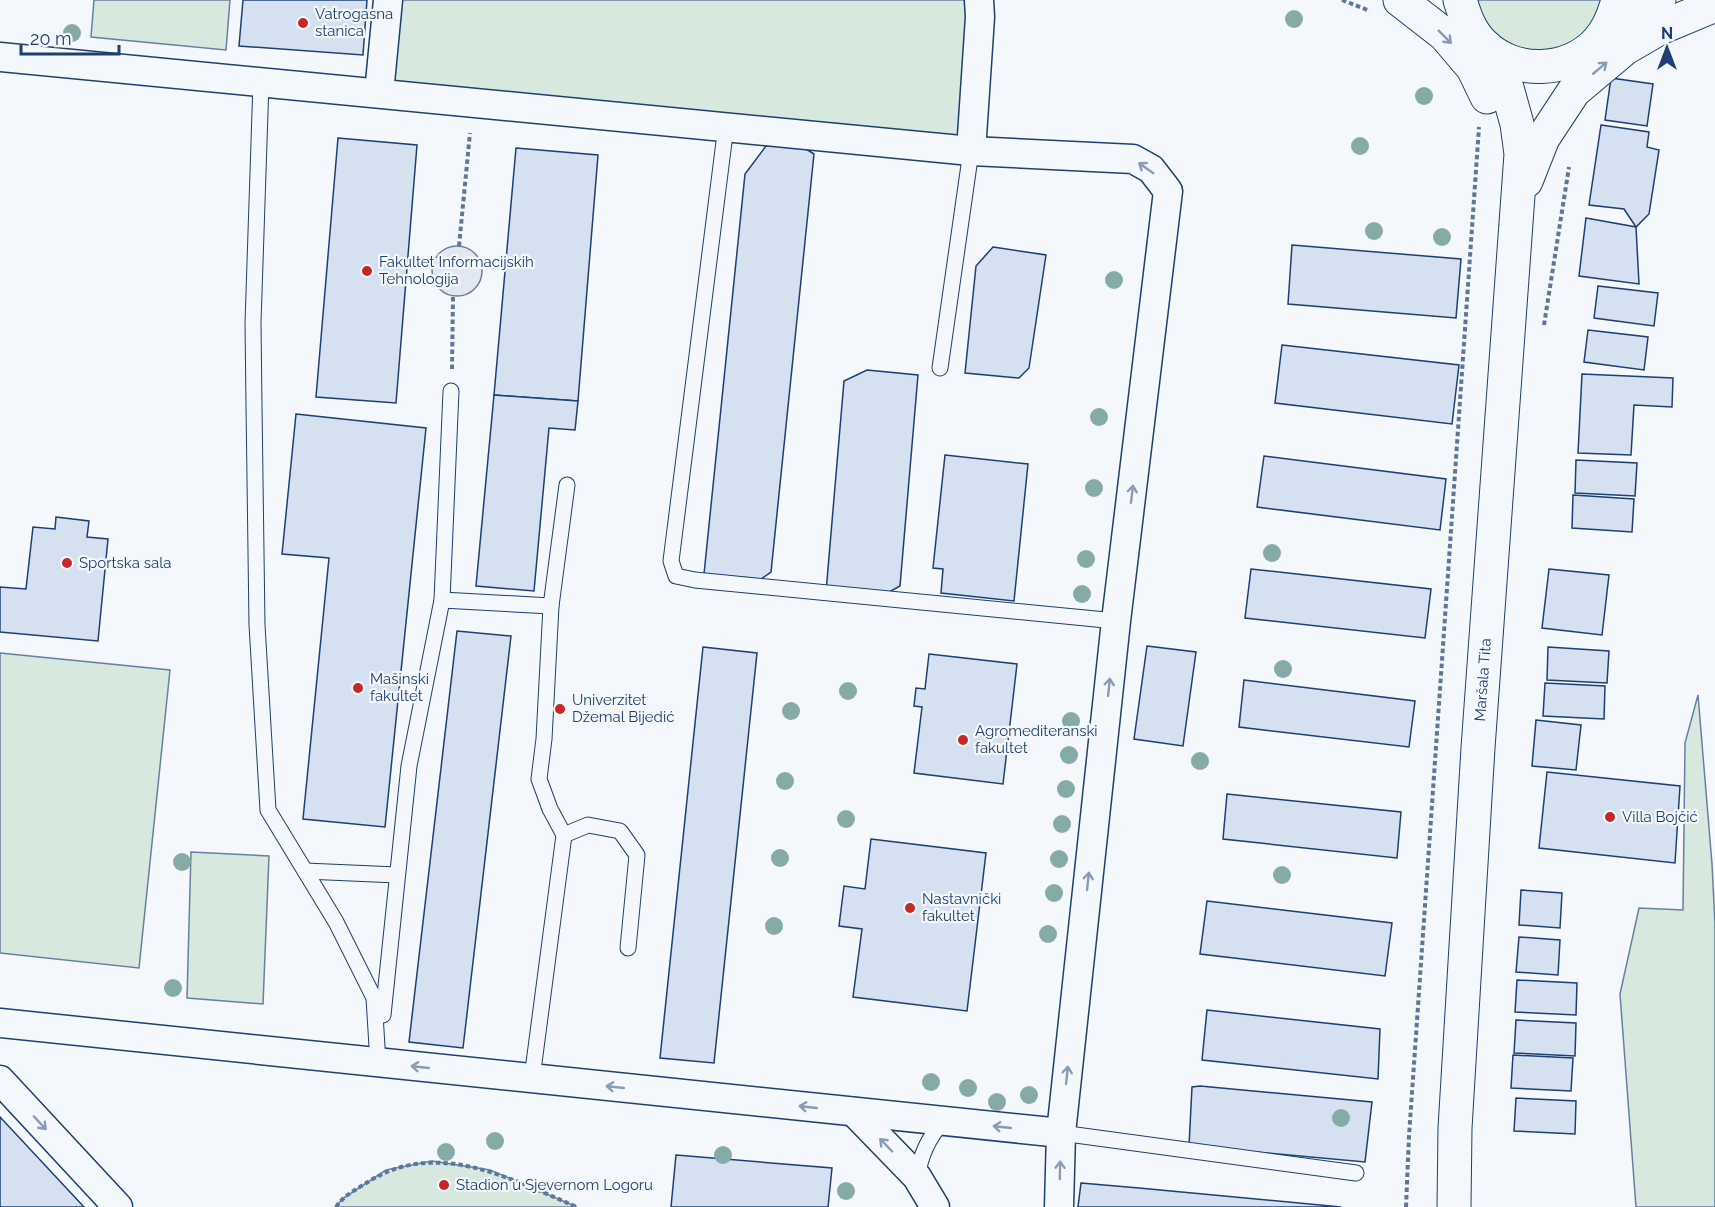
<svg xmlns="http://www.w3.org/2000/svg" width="1715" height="1207" viewBox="0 0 1715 1207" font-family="Raleway,sans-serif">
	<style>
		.green { fill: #d7e8df; stroke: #687fa3; stroke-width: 1.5 }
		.parking { fill: #e3e8f0; stroke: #687fa3; stroke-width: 1.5 }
		.building { fill: #d5e0f0; stroke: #1d3f73; stroke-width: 1.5 }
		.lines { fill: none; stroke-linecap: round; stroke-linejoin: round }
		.lane-casing { stroke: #1d3f73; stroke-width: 17 }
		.street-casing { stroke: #1d3f73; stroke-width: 31 }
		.secondary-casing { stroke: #1d3f73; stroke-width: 35 }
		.path { stroke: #5e769c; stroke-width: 4; stroke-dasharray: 4.5 3; stroke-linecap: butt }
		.lane { stroke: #f4f7fb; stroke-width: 15 }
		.street { stroke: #f4f7fb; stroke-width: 28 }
		.secondary { stroke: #f4f7fb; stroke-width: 33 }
		.tree { fill: #86aba6 }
		.oneway { stroke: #889bb7 }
		.poi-dot { fill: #c62828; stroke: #f4f7fb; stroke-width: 2 }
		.labels { text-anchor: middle; stroke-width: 4.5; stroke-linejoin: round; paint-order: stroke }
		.poi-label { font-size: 15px; fill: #1d3f73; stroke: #f4f7fb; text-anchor: start }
		.street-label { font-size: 15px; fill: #1d3f73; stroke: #f4f7fb }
	</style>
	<rect width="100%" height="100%" fill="#f4f7fb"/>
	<!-- green -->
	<g class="green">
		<path d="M94 0H230L226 50 91 37Z"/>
		<path d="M388 0H979L971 145 380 85Z"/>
		<path d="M1464 0H1613L1579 52 1507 57Z"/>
		<path d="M0 653 170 670 139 968 0 953Z"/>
		<path d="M1698 695 1712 864 1715 924V1207H1636L1620 994 1639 908 1683 910 1685 743Z"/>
		<path d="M191 852 269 856 263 1004 187 998Z"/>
		<path d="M432 1161 490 1170 577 1207H336L342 1199 386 1170Z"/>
	</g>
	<!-- parking -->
	<circle class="parking" cx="457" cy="271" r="25"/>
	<!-- building -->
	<g class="building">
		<path d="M243 0H367L363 55 239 46Z"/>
		<path d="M1611 78 1653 84 1647 126 1605 120Z"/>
		<path d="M1601 125 1649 132 1647 147 1659 150 1649 214 1636 227 1624 209 1589 205Z"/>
		<path d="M338 138 417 145 396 403 316 397Z"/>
		<path d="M798 144 814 154 771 572 761 579 704 574 745 174 766 146Z"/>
		<path d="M516 148 598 155 578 401 494 395Z"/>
		<path d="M1586 218 1636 227 1639 284 1579 276Z"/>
		<path d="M1292 245 1461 259 1456 318 1288 304Z"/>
		<path d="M993 247 1046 255 1029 368 1019 378 965 373 976 266Z"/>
		<path d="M1598 286 1658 293 1654 326 1594 318Z"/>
		<path d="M1588 330 1648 337 1644 370 1584 362Z"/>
		<path d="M1282 345 1459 365 1452 424 1275 403Z"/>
		<path d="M867 370 918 375 900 586 882 596 826 592 844 381Z"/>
		<path d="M1582 374 1673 378 1672 407 1634 405 1631 455 1578 453Z"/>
		<path d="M494 395 578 401 575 430 549 428 534 591 476 586Z"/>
		<path d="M296 414 426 428 385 827 303 819 329 558 282 554Z"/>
		<path d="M945 455 1028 464 1014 601 941 593 943 569 933 568Z"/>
		<path d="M1264 456 1446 479 1440 530 1257 507Z"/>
		<path d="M1576 460 1637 463 1635 496 1575 493Z"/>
		<path d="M1573 495 1634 499 1632 532 1572 528Z"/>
		<path d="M56 517 89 521 87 537 108 539 98 641 0 632V587L26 589 33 527 55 529Z"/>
		<path d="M1251 569 1431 589 1425 638 1245 618Z"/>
		<path d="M1549 569 1609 575 1602 635 1542 628Z"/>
		<path d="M457 631 511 636 463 1048 409 1042Z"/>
		<path d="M1147 646 1196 652 1183 746 1134 739Z"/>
		<path d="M703 647 757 653 714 1063 660 1058Z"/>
		<path d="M1548 647 1609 651 1607 683 1547 680Z"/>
		<path d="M929 654 1017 664 1003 784 914 773 922 707 914 706 916 688 925 689Z"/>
		<path d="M1244 680 1415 701 1409 747 1239 727Z"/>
		<path d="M1545 683 1605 686 1604 719 1543 716Z"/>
		<path d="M1536 720 1581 725 1576 770 1532 766Z"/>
		<path d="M1547 772 1680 786 1675 863 1539 848Z"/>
		<path d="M1227 794 1401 812 1397 858 1223 839Z"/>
		<path d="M871 839 986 853 967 1011 853 997 862 929 839 926 844 886 865 889Z"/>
		<path d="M1521 890 1562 893 1560 928 1519 925Z"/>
		<path d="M1207 901 1392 923 1385 976 1200 954Z"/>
		<path d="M1519 937 1560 940 1558 975 1516 972Z"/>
		<path d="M1517 980 1577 983 1576 1015 1515 1012Z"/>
		<path d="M1207 1010 1380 1029 1378 1079 1202 1060Z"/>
		<path d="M1516 1020 1576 1023 1575 1056 1514 1053Z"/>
		<path d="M1513 1055 1573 1058 1571 1091 1511 1088Z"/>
		<path d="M1200 1086 1372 1102 1365 1162 1189 1146 1192 1087Z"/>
		<path d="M1516 1098 1576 1101 1575 1134 1514 1131Z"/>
		<path d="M0 1117 84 1207H0Z"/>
		<path d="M676 1155 832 1168 828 1207H671Z"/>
		<path d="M1081 1183 1139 1188 1341 1207H1078Z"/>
	</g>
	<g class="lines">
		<!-- lane casing -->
		<g class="lane-casing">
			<g id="lane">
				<path d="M261 82 253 323 254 406 257 625 268 810 336 922 374 998 378 1063"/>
				<path d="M726 126 671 561 676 576 695 580 1116 621"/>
				<path d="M940 368 971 151"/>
				<path d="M442 600 551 606"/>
				<path d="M564 835 588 825 620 831 637 855 628 948"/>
				<path d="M305 871 397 875"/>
				<path d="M383 1015 409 766 442 600 451 391"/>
				<path d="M532 1078 564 835 550 809 539 779 544 739 551 606 567 485"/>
				<path d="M1061 1133 1356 1173"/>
				<path d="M917 1177C921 1154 928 1139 943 1121"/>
			</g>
		</g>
		<!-- street casing -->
		<g class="street-casing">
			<g id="street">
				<path d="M0 57 971 151 1133 159 1151 169 1168 191 1116 621 1061 1133 1059 1207"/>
				<path d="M379 93 388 0"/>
				<path d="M971 151 980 17 979 0"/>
				<path d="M0 1023 1061 1133"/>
				<path d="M0 1080 118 1207"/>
				<path d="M854 1112 917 1177 935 1207"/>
			</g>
		</g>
		<!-- secondary casing -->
		<g class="secondary-casing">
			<g id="secondary">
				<path d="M1400 0 1445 35 1473 68 1487 97"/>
				<path d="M1460 0C1465 16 1470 32 1483 44 1513 75 1569 74 1598 41 1609 29 1614 15 1618 0"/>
				<path d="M1612 21 1643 5 1659 0"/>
				<path d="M1526 181 1543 138 1574 91 1624 49 1660 28 1715 5"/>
				<path id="s1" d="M1454 1207 1455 1128 1478 748 1521 154 1517 124 1507 88 1483 45"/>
			</g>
		</g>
		<!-- path -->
		<g class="path">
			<path d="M1342 0 1370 11"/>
			<path d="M459 246 470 133"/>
			<path d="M410 267 432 266"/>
			<path d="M482 267H502"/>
			<path d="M1544 325 1569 167"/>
			<path d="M452 369 453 296"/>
			<path d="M336 1207C344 1195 357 1189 368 1182 437 1138 511 1179 577 1207"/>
			<path d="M1406 1207 1409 1136 1479 127"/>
		</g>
		<!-- lane -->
		<use href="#lane" class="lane"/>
		<!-- street -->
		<use href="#street" class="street"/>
		<!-- secondary -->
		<use href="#secondary" class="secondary"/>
	</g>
	<!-- trees -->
	<g class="tree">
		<circle cx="1294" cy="19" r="9"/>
		<circle cx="72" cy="33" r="9"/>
		<circle cx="1424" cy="96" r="9"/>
		<circle cx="1360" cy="146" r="9"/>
		<circle cx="1374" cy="231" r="9"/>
		<circle cx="1442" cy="237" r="9"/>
		<circle cx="1114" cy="280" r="9"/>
		<circle cx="1099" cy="417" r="9"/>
		<circle cx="1094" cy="488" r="9"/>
		<circle cx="1272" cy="553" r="9"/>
		<circle cx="1086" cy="559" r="9"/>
		<circle cx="1082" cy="594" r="9"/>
		<circle cx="1283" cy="669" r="9"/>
		<circle cx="848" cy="691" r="9"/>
		<circle cx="791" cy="711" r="9"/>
		<circle cx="1071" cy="721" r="9"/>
		<circle cx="1069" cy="755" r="9"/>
		<circle cx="1200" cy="761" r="9"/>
		<circle cx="785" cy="781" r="9"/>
		<circle cx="1066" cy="789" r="9"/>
		<circle cx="846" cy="819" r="9"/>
		<circle cx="1062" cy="824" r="9"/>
		<circle cx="780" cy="858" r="9"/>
		<circle cx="1059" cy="859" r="9"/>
		<circle cx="182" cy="862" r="9"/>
		<circle cx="1282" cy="875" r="9"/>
		<circle cx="1054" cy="893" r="9"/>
		<circle cx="774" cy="926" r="9"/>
		<circle cx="1048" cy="934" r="9"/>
		<circle cx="173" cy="988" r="9"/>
		<circle cx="931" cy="1082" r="9"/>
		<circle cx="968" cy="1088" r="9"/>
		<circle cx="1029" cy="1095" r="9"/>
		<circle cx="997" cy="1102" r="9"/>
		<circle cx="1341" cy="1118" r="9"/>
		<circle cx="495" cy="1141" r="9"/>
		<circle cx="446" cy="1152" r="9"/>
		<circle cx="723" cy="1155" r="9"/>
		<circle cx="846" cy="1191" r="9"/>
	</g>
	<!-- one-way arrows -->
	<defs><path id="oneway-shaft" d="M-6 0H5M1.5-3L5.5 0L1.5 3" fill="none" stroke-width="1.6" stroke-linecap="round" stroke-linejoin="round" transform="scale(1.5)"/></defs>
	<g class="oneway">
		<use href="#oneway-shaft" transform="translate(1445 37) rotate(45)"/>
		<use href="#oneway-shaft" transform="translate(1600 68) rotate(-40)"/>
		<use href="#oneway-shaft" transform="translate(1146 168) rotate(-145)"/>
		<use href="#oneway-shaft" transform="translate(1132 494) rotate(-83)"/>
		<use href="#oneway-shaft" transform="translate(1109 687) rotate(-84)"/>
		<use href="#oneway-shaft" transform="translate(1088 881) rotate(-84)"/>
		<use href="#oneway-shaft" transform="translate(420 1067) rotate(-174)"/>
		<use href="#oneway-shaft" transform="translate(1067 1075) rotate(-84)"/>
		<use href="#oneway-shaft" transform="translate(615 1087) rotate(-174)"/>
		<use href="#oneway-shaft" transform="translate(808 1107) rotate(-174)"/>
		<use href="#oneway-shaft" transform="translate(40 1123) rotate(47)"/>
		<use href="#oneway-shaft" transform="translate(1002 1127) rotate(-174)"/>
		<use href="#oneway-shaft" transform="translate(886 1145) rotate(-134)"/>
		<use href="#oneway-shaft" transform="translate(1060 1170) rotate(-89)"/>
	</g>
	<!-- markers -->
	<g class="poi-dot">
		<circle cx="303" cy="23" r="6"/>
		<circle cx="367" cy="271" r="6"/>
		<circle cx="67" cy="563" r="6"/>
		<circle cx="358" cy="688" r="6"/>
		<circle cx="560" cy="709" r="6"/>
		<circle cx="963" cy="740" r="6"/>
		<circle cx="1610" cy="817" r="6"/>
		<circle cx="910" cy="908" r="6"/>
		<circle cx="444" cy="1185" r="6"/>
	</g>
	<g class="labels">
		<!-- poi labels -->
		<g class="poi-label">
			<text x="315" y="19">Vatrogasna<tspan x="315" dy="17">stanica</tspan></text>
			<text x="379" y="267">Fakultet Informacijskih<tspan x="379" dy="17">Tehnologija</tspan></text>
			<text x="79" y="568">Sportska sala</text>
			<text x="370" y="684">Mašinski<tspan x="370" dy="17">fakultet</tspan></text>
			<text x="572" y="705">Univerzitet<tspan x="572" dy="17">Džemal Bijedić</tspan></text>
			<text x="975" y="736">Agromediteranski<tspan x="975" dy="17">fakultet</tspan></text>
			<text x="1622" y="822">Villa Bojčić</text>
			<text x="922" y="904">Nastavnički<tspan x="922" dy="17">fakultet</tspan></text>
			<text x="456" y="1190">Stadion u Sjevernom Logoru</text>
		</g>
		<!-- street labels -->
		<g class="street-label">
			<text dy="5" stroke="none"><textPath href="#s1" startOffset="528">Maršala Tita</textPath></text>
		</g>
	</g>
	<!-- north arrow -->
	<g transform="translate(1667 48)" stroke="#f4f7fb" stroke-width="4.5" paint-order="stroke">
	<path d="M0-4.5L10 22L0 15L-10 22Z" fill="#1d3f73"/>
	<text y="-9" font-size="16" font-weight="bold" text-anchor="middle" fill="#1d3f73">N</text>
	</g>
	<!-- scale -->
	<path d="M21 45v9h98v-9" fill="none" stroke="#1d3f73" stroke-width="3"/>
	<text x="30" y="45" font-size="18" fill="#1d3f73" stroke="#f4f7fb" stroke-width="4.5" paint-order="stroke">20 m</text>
</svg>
